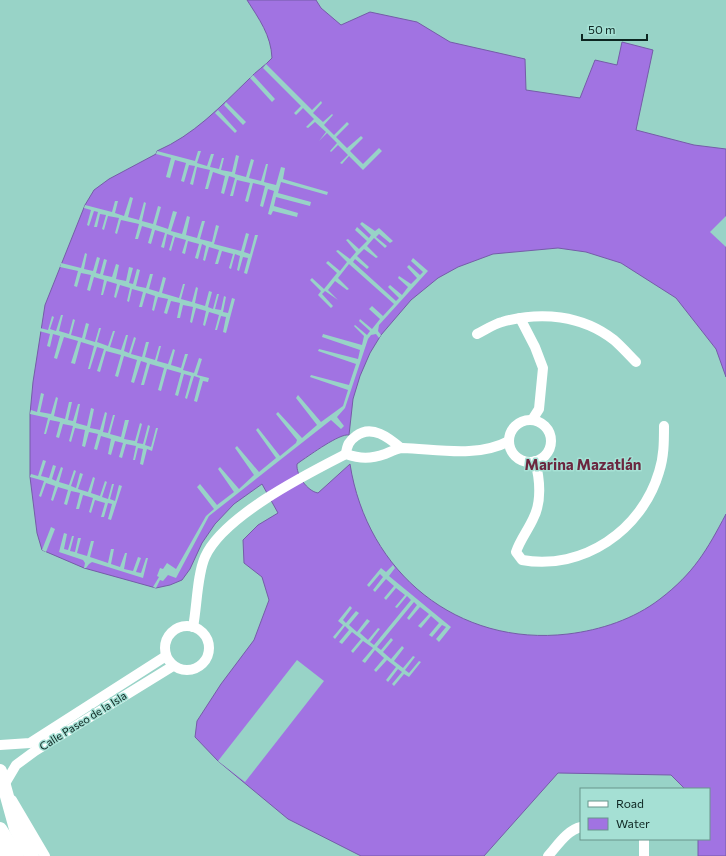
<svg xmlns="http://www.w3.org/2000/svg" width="726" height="856" viewBox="0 0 726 856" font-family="Commissioner,sans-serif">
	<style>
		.water { fill: #a173e2; stroke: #755ca8 }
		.pier { fill: #98d3c7 }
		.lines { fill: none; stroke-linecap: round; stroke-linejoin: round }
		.minor { stroke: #fff; stroke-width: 10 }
		.secondary { stroke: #fff; stroke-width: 14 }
		.labels { text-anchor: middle; stroke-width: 3; stroke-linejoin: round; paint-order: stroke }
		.street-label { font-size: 11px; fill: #0d2521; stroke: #a5e0d4 }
		.district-label { font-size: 15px; font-weight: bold; fill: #6b273f; stroke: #a5e0d4 }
	</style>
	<rect width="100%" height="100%" fill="#98d3c7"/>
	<!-- water -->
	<path class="water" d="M247 0H316L321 8 341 25 370 12 417 22 450 42 525 59 526 90 580 98 595 60 617 65 622 42 653 50 636 130 694 145 726 149V377L716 349 676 298 621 263 586 252 558 248 493 254 458 267 438 278 411 300 381 335 370 353 360 376 353 399 349 435C340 433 310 455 301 461L297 464C296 475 307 491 318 493L350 464C367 573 458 647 568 634 601 630 634 619 660 599 694 573 707 550 726 514V856H698V839H709V789H685L671 775 558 773 484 856H361L288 819 218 761 195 737 197 721 221 684 254 640 269 600 262 577 244 563 243 540 258 525 278 513 262 484 234 504 215 524 202 543 190 569 182 580 170 585 156 588 84 568 42 550 37 533 30 477V414L33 382 45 305 85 205 94 190 109 179 156 154 157 151C194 135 220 107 249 79 256 71 265 66 272 58 271 35 259 19 247 0Z"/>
	<!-- pier -->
	<g class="pier">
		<path d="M266 64 312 110 321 101 322 103 313 113 323 122 332 114 333 115 324 125 334 135 347 122 349 124 336 137 347 148 361 136 363 138 350 151 363 164 379 148 382 151 363 170 349 156 342 164 340 163 348 155 338 145 331 152 330 151 337 143 327 133 319 141 326 132 315 122 308 128 306 127 314 119 303 108 296 115 294 113 301 106 263 68Z"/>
		<path d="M253 75 275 99 272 102 250 78Z"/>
		<path d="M226 102 246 122 243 125 224 105Z"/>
		<path d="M218 110 237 131 235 133 215 113Z"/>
		<path d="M157 151 195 161 198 151H201L197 163 207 166 211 154H214L210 167 219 169 222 158H224L221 170 232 172 236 155 239 156 235 174 246 177 251 159 254 160 249 178 261 181 266 164H268L264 182 276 185 281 167 285 168 283 179 328 192 327 195 281 182 278 193 311 202 310 206 276 197 274 206 298 213 297 217 273 211 271 215 268 214 274 191 268 189 263 207 260 206 265 186 253 183 248 202 245 201 250 183 237 180 233 196H230L235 178 229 176 224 194 221 193 225 176 213 172 208 189H205L210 170 197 167 193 185 190 184 195 166 189 165 184 182 181 181 186 163 175 160 170 178 166 177 171 158 156 154Z"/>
		<path d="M130 197 133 198 128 217 139 220 144 202 146 203 142 221 153 224 158 206 161 207 156 225 168 229 173 211 177 212 171 231 182 234 187 216 190 217 186 235 197 238 202 221H205L200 239 212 242 216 225 219 226 214 244 241 251 246 233 249 234 244 252 250 254 255 235H258L247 274 244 273 248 258 243 257 239 271 237 270 240 256 235 254 231 269 229 268 233 254 222 251 218 264H215L219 250 209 247 205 261 203 260 206 246 202 244 198 259 195 258 199 244 188 241 185 254 182 253 186 240 175 237 171 251 169 250 173 236 167 234 164 248 161 247 165 233 155 230 151 244 148 243 152 229 142 226 138 239H135L139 224 121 220 117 234 115 233 119 218 108 216 104 230 102 229 106 215 100 214 97 227H94L98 212 94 211 89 226 87 225 91 210 84 208 85 205 112 212 115 201H118L115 213 124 216Z"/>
		<path d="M726 216V247L710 232Z"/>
		<path d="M362 222 375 231 379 228 393 241 390 243 379 234 376 237 387 246 385 248 374 238 367 246 378 257 376 258 364 249 357 256 369 267 367 269 355 259 353 262 396 301 399 298 388 287 390 285 402 295 408 287 398 278 399 276 411 284 417 278 407 267 409 265 420 275 423 272 411 261 413 258 428 271 379 325 378 331 381 335 379 338 376 334 371 335 368 339 345 408 337 417 344 426 341 429 331 420 209 516 176 578 168 575 163 581 160 580 156 588 153 587 159 577 157 576 160 568 163 569 167 563 176 569 206 516 214 509 197 487 200 484 217 505 234 492 218 469 220 467 239 489 254 475 235 448 237 446 259 472 276 458 256 430 258 428 280 456 296 443 297 440 276 414 278 412 302 438 317 425 296 398 298 395 321 422 343 406 348 390 310 377 311 375 349 385 356 364 318 351 319 349 358 359 360 350 322 337 323 334 362 345 364 336 354 326 355 325 367 335 370 331 359 321 360 319 372 329 380 319 369 309 372 306 383 316 394 304 349 264 338 278 349 289 347 290 335 281 328 290 338 300 325 291 322 294 333 306 331 308 318 295 321 291 310 280 312 278 324 289 337 273 326 263 328 261 340 271 347 262 336 251 338 250 350 259 356 252 346 240 348 239 359 249 367 241 355 230 357 227 369 238 371 235 360 224Z"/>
		<path d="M85 253 87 254 84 269 93 271 97 257 100 258 96 273 100 274 104 259 107 260 103 275 112 277 116 264 119 265 116 279 126 281 129 267 133 268 129 283 133 284 137 269 140 270 136 286 146 288 150 274H153L149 289 159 292 163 277 166 278 162 293 179 298 183 284H185L181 299 192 302 196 287 198 288 195 303 205 306 209 291 212 292 208 307 213 309 217 294H219L215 309 221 310 224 296 226 297 223 312 228 313 232 298 235 299 226 333 223 332 226 317 221 316 217 330H215L219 315 209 312 205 326 203 325 206 311 196 308 192 323 190 322 193 307 183 305 180 318H177L180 303 171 301 167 314 164 313 168 299 158 297 154 311 152 310 155 296 146 293 142 307H139L143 292 132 289 129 302 127 301 130 288 120 285 116 298 114 297 117 284 107 281 103 295H101L104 280 94 277 90 291 87 290 91 275 81 273 77 287 74 286 78 271 60 267 61 263 81 268Z"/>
		<path d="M61 315H63L59 331 69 334 73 319 75 320 71 335 82 338 86 323 89 324 85 339 95 342 99 328H101L97 342 108 346 113 331H115L110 347 121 350 126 335H128L124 351 129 353 134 337 136 338 131 354 142 357 146 342H149L145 357 155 360 159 346H161L157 361 168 364 173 349 175 350 171 365 181 368 185 354H188L183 370 194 373 199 358 202 359 197 375 209 378 208 382 203 381 197 402 194 401 200 378 194 376 187 399 185 398 191 376 184 374 178 396 175 395 181 373 167 369 161 391 158 390 164 368 150 364 144 385H141L147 363 141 361 134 383 131 382 137 360 124 356 118 377 115 376 121 355 106 351 100 372 97 371 104 349 97 347 90 369H88L94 346 81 342 75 364 71 363 78 341 64 337 57 359 54 358 60 336 53 334 50 347 47 346 50 334 39 331 40 328 48 330 52 316 54 317 50 329 56 331Z"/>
		<path d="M41 393 44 394 40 412 51 414 56 397 58 398 54 416 65 419 69 402H72L68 420 73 421 78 404H80L76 423 87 426 91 408 94 409 90 428 100 430 105 412 107 413 103 432 108 433 113 415H115L110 434 121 437 125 420H129L124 439 135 441 140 423 142 424 137 443 143 444 148 425 150 426 145 445 151 447 156 428H158L152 451 147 449 143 465 140 464 143 449 138 448 135 460H133L136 446 126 444 122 458 119 457 123 443 115 441 111 455 108 454 111 439 101 436 97 450 94 449 98 434 89 432 85 447 82 446 85 430 75 428 71 442 69 441 73 426 63 424 59 438 56 437 60 422 50 420 46 434H44L48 418 30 414 31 410 37 412Z"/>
		<path d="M43 460 46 461 41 476 49 478 53 465 56 466 52 479 56 481 61 467 63 468 59 482 69 485 74 470 76 471 71 486 76 488 80 473 83 474 78 489 88 492 93 477 95 478 91 493 100 496 105 481 107 482 102 497 108 499 112 484H114L110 499 115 501 119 485 122 486 111 520 108 519 112 504 108 503 104 517H101L105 503 95 500 91 513 89 512 93 498 83 495 79 509H76L80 493 71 491 67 505 64 504 68 490 58 487 53 501 51 500 55 486 46 483 41 497 39 496 44 481 30 477 31 474 38 476Z"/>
		<path d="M51 527 55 529 46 552 42 550Z"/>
		<path d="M64 533 67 534 64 549 68 550 72 536H74L70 551 75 552 78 538H81L77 553 87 556 91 541H94L90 557 108 563 111 549H114L111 564 120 567 125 553H127L124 569 133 571 138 557 141 558 136 572 141 573 146 558H148L143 578 92 562 89 564 86 568H84L85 563 83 560 59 552Z"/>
		<path d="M393 565 395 568 389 576 451 627 439 642 436 639 446 627 442 625 432 637 429 635 439 623 431 616 421 628 418 626 429 614 420 607 409 620 407 618 417 605 414 602 377 647 381 650 391 638 393 640 383 652 391 659 402 646 404 648 394 661 403 668 413 656 415 657 405 670 409 673 419 661 421 662 409 677 404 674 394 686 392 684 402 672 398 669 388 682 386 680 396 667 387 660 376 672 374 670 384 658 375 650 365 663 362 661 373 648 363 641 353 653 351 651 361 639 352 632 342 644 339 642 349 630 345 626 335 639 333 637 343 625 338 621 350 606 352 608 343 620 346 623 356 611 359 613 349 625 357 632 367 619 370 621 360 633 368 640 378 628 380 629 370 642 374 645 411 600 407 596 397 608 395 607 405 595 396 588 386 600 384 598 394 586 386 579 375 592 373 590 383 577 380 574 369 587 367 585 381 568 386 572Z"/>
		<path d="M297 660 324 681 245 782 218 761Z"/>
	</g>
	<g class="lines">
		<!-- minor -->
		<g class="minor">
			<path d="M520 318 535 347 543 368 539 409 532 420"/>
			<path d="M477 334C485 330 494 324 502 322 541 311 582 315 614 340 622 347 629 355 636 362"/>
			<circle cx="530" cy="441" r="21"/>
			<path d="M346 454C347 445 349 441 356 436 372 424 389 438 401 448"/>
			<path d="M535 461C540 479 542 502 533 519 528 530 520 540 516 552L522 560C583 571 642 530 659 472 664 457 664 442 664 426"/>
			<circle cx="187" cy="648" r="22"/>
			<path d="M193 627C197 607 197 575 205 557 223 516 307 474 346 454 360 459 371 459 385 454 390 452 397 448 403 448 436 449 478 458 509 441"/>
			<path d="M0 745 30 743 166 656"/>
			<path d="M3 787 16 765 35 751 173 666"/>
			<path d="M12 800 45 856"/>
			<path d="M0 847 6 856"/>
			<path d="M548 856C557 846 567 830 581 827"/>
			<path d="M644 856V839"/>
		</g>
		<!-- secondary -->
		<g class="secondary">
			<path d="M0 771 16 829 32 856"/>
			<path d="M0 829 17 856"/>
		</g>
	</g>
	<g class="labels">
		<!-- street labels -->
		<g class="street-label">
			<text transform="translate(83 721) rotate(-32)" y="4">Calle Paseo de la Isla</text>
		</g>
		<!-- district labels -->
		<g class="district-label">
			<text x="583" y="470">Marina Mazatlán</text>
		</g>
	</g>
	<!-- legend -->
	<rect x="580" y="788" width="130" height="52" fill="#a5e0d4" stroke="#68958c"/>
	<rect x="588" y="801" width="20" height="6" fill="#ffffff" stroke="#68958c"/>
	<text x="616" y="808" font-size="12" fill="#0d2521">Road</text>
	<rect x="588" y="818" width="20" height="12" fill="#a173e2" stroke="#68958c"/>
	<text x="616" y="828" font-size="12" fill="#0d2521">Water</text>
	<!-- scale -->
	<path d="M582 34v6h65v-6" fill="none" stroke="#0d2521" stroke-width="2"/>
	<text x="588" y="34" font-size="12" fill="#0d2521" stroke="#a5e0d4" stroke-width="3" paint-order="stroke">50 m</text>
</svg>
